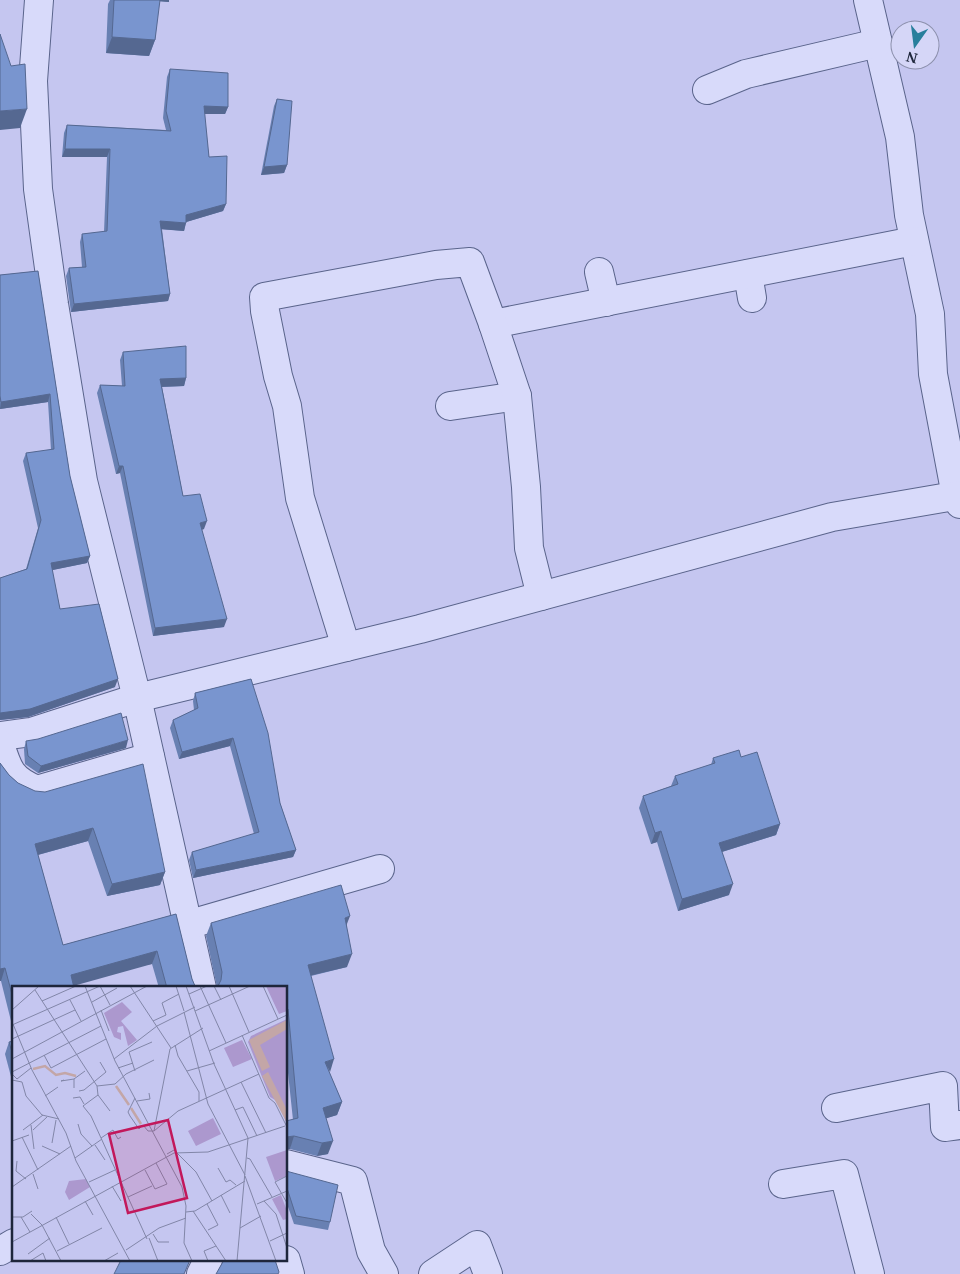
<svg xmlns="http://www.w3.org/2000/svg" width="960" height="1274" viewBox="0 0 960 1274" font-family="'Noto Serif',serif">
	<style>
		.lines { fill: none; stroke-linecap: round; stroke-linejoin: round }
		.street-casing { stroke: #5a648b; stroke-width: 30 }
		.street { stroke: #d8dafa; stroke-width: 28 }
		.wall { fill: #6880b2 }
		.shaded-wall { fill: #556891 }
		.building { fill: #7995cf; stroke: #556891 }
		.inset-river { fill: none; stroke: #c3a6a7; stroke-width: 2.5 }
		.inset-road { fill: none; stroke: #8286a8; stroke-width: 1 }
		.view { fill: #c2185b; fill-opacity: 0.15; stroke: #c2185b; stroke-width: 2.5 }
		.inset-edge { fill: none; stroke: #1e263b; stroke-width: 2.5 }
	</style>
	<rect width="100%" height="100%" fill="#c5c6f0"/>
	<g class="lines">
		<!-- street casing -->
		<g class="street-casing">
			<g id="street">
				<path d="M39 0 33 81 38 189 54 304 83 481 137 698 202 988"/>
				<path d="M868 0 900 137 909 215 930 314 933 374 956 496 960 504"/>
				<path d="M707 90 746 74 878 43"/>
				<path d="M599 272 606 302"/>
				<path d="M748 274 752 298"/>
				<path d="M493 324 914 241"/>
				<path d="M450 406 517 396"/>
				<path d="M346 647 300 498 287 406 278 376 265 311 264 297 436 265 470 262 493 324 517 396 526 487 529 548 541 596"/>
				<path d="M0 736 31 732 137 698 420 629 832 517 960 495"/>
				<path d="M0 744C8 770 11 779 37 790L150 757"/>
				<path d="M187 925 380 869"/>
				<path d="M836 1108 943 1086 945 1127 960 1125"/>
				<path d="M286 1164 353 1181 371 1251 384 1274"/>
				<path d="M783 1184 844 1174 870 1274"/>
				<path d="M0 1251 14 1243"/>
				<path d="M286 1260 290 1274"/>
				<path d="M201 1274 208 1260"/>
				<path d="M433 1274 477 1245 488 1274"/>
			</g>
		</g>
		<!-- street -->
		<use href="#street" class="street"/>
	</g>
	<!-- wall -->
	<g class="wall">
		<path d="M110 0H169V2L159 1 155 40 149 56 106 53 108 4Z"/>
		<path d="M170 69 228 107 225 114H204L209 157 226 204 223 211 186 222 184 231 162 229 170 294 168 301 71 312 66 276 69 268 82 267 80 242 82 234 104 232 107 157H62L64 133 67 125 166 130 163 118 167 77Z"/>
		<path d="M277 99 287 165 284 173 261 175 274 106Z"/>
		<path d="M38 271 70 476 90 556 87 563 52 570 60 609 115 687 28 717 0 720V578L26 569 38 528 23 461 26 453 51 450 48 402 0 409V275Z"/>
		<path d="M123 352 186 378 184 386 162 387 183 496 204 529 201 530 224 627 153 636 120 473 116 474 97 393 100 385 122 386 120 360Z"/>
		<path d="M251 679 280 803 296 850 293 857 193 878 189 860 192 852 254 834 230 746 179 759 170 728 173 720 194 710 193 701 195 693Z"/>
		<path d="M26 741 126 748 38 773 25 764 24 749Z"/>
		<path d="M741 757 780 824 776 835 722 852 729 895 678 911 657 842 651 844 639 808 643 796 671 786 675 776 711 765 713 758Z"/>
		<path d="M0 763 9 775 18 783 165 872 160 885 107 896 88 841 38 855 63 945 176 914 192 979 195 986 198 988H159L152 964 14 988V1033L1 981H0Z"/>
		<path d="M211 923 347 924V967L311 976 329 1072 342 1102 337 1115 326 1118 328 1154 317 1156 290 1149 293 1120 286 1054V988L217 987 206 936Z"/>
		<path d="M14 1041V1088L5 1054 9 1042Z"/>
		<path d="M286 1171 330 1222 328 1230 294 1224 286 1201Z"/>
	</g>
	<!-- shaded-wall -->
	<g class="shaded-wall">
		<path d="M156 0H169V2L156 1Z"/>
		<path d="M112 37 155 40 149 56 106 53Z"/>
		<path d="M204 106 228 107 225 114H201Z"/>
		<path d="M27 109 20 128 0 130V111Z"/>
		<path d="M65 149H110L107 157H62Z"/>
		<path d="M287 165 284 173 261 175 264 167Z"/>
		<path d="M226 204 223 211 183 223 186 215Z"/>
		<path d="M160 221 186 223 184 231 158 229Z"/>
		<path d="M170 294 168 301 71 312 74 304Z"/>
		<path d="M186 378 184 386 157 387 160 379Z"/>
		<path d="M50 394 48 402 0 409 1 402Z"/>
		<path d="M119 466H123L120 473 116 474Z"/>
		<path d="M207 521 204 529 197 531 200 523Z"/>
		<path d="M90 556 87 563 48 571 51 563Z"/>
		<path d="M227 619 224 627 153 636 155 628Z"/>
		<path d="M118 679 115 687 28 717 0 720V713Z"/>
		<path d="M233 738 230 746 179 759 182 752Z"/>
		<path d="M128 740 126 748 38 773 41 766Z"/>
		<path d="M780 824 776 835 715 854 719 843Z"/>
		<path d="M93 828 88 841 30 857 35 844Z"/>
		<path d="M661 831 657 842 651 844 655 833Z"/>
		<path d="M296 850 293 857 193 878 196 870Z"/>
		<path d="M165 872 160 885 107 896 112 884Z"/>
		<path d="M733 884 729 895 678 911 682 899Z"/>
		<path d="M350 916 345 929V918Z"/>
		<path d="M157 951 152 964 66 988 71 975Z"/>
		<path d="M352 954 347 967 304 977 308 965Z"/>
		<path d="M5 968 1 981H0V969Z"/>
		<path d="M334 1059 330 1072 325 1062Z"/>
		<path d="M342 1102 337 1115 318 1121 323 1108Z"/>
		<path d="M294 1136 290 1149H286V1137Z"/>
		<path d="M333 1141 328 1154 317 1156 322 1143Z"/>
	</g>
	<!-- building -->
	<g class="building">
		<path d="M114 0H160L155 40 112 37Z"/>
		<path d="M0 34 11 66 25 64 27 109 0 111Z"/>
		<path d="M170 69 228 73V107L204 106 209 157 227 156 226 204 186 215V223L160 221 170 294 74 304 69 268 86 267 82 234 107 231 110 149H65L67 125 171 131 166 111Z"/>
		<path d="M277 99 292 101 287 165 264 167Z"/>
		<path d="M38 271 70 476 90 556 51 563 60 609 99 604 118 679 30 709 0 713V578L27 569 41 520 26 453 54 449 50 394 1 402 0 396V275Z"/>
		<path d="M186 346V378L160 379 183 496 200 494 207 521 200 523 227 619 155 628 123 466H119L100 385 125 386 123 352Z"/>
		<path d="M251 679 268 733 280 803 296 850 196 870 192 852 259 832 233 738 182 752 173 720 198 708 195 693Z"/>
		<path d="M121 713 128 740 41 766 28 756 26 741 38 739Z"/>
		<path d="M739 750 741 757 757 752 780 824 719 843 733 884 682 899 661 831 655 833 643 796 678 784 675 776 715 763 713 758Z"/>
		<path d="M0 763 9 775 18 783 35 791 45 792 143 764 165 872 112 884 93 828 35 844 63 945 176 914 192 979 195 986 198 988H167L157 951 71 975 74 988H14V1002L5 968 0 969Z"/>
		<path d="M341 885 350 916 345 918 352 954 308 965 334 1059 325 1062 342 1102 323 1108 333 1141 322 1143 294 1136 286 1137V1121L298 1118 288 1009H286V988H215L218 986 221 980 222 972 211 923Z"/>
		<path d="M14 1041V1059L9 1042Z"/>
		<path d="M286 1171 338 1185 330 1222 296 1216 286 1185Z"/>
		<path d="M121 1260H190L184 1274H114Z"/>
		<path d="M224 1260H275L279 1272 278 1274H216Z"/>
	</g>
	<!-- overview -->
	<g transform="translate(12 986)">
		<rect width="275" height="275" fill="#c5c6f0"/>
		<path d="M254 0H275V25L267 28ZM110 16 120 26 109 35 125 54 116 60 111 40 106 41 105 46 109 47V54L102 51 92 27ZM275 33V138L265 115 258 111 236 56 239 50ZM230 54 240 73 221 81 212 62ZM201 132 209 148 184 160 176 145ZM275 164V190L263 195 254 171ZM74 193 78 201 57 214 53 206 57 195ZM269 209 275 225V233L271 234 260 213Z" fill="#ac98ce"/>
		<path d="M275 34V43L248 59 258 81 250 85 237 54ZM256 86 275 124V137L250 90Z" fill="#c3a6a7"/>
		<path class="inset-river" d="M21 83 33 80 44 89 53 87 64 90M104 100 117 119M119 122 129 138"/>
		<path class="inset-road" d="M73 0 103 75 170 201 174 220 172 257 180 275M88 0 98 19M118 0 159 62M164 0 172 25M174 0 202 78 236 152 225 275M188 0 214 57M202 0 209 14M217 0 237 46M251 0 266 33M23 4 85 100 86 109 71 120 79 130 135 253M177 8 195 0M58 14 69 35M30 15 64 0M80 16 105 2M0 24 27 0M89 24 97 45M183 25 238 0M172 26 196 118 233 189M141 35 154 29 150 17 167 8M1 38 20 84 54 147 64 175 118 275M0 39 88 0M230 49 257 112 263 117 275 141M0 53 63 24M163 59 166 70 187 106V115M197 65 275 29M117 66 140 56M117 66 123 85M32 69 39 82 94 53M0 73 135 0M102 73 145 40 183 21M106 82 121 77M175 85 203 77M0 86 89 40M0 88 5 93 19 82M0 94 10 96 14 110 30 129 47 133M52 94 49 95 62 93M229 96 254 147M85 100 103 98 114 88 142 74M62 102V93L73 85M67 105 72 104 94 86 88 76M86 109 98 125M33 110 46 101M61 112 68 111 72 118M123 112 116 126 118 130 127 143 131 139 136 145H142L166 125 247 88M125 115 138 113 137 107M223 124 231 121 245 150M66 138 69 148 80 160M19 139 22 163M11 144 31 129M21 144 35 131M142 145 158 63 191 42M10 151 26 184M89 152 101 144 106 153 109 151M0 155 17 149M40 157 44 134M83 159 93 174M30 160 48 168M155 168 162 164 184 186 200 215M63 172 90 153M235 172 238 173 260 211M5 175 4 185 14 193M206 182 214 196 218 194 224 199M133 184 143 203 155 198 144 177M21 188 26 203M233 190 264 275M275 190 263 196 275 217M77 196 103 184M100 200 109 215M0 201 59 160M209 209 218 227M116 211 140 200M73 215 81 229M252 215 264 228 275 262M195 218 206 239 196 244M245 218 275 205M181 225 214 275M174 226 183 225 233 195M19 228 30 239 49 275M0 231H11L20 225M9 231 18 246M44 231 57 258M228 242 249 230M141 248 146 256H157M137 252 146 275M258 255 275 247M0 256 162 167 196 166 273 140M114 264 147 242 174 232M45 265 90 242M16 268 38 252M18 275 31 267 34 275M92 275 106 267M196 275 192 265 204 260"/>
		<path class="view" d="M156 134 175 212 116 227 97 148Z"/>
		<rect width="275" height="275" class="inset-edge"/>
	</g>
	<!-- north arrow -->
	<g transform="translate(915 45) rotate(194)"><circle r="24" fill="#d5d6f7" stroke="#8c90ac"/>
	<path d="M0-4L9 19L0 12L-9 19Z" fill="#287f9c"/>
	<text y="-8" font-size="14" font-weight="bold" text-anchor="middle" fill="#1e263b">N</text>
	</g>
</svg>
